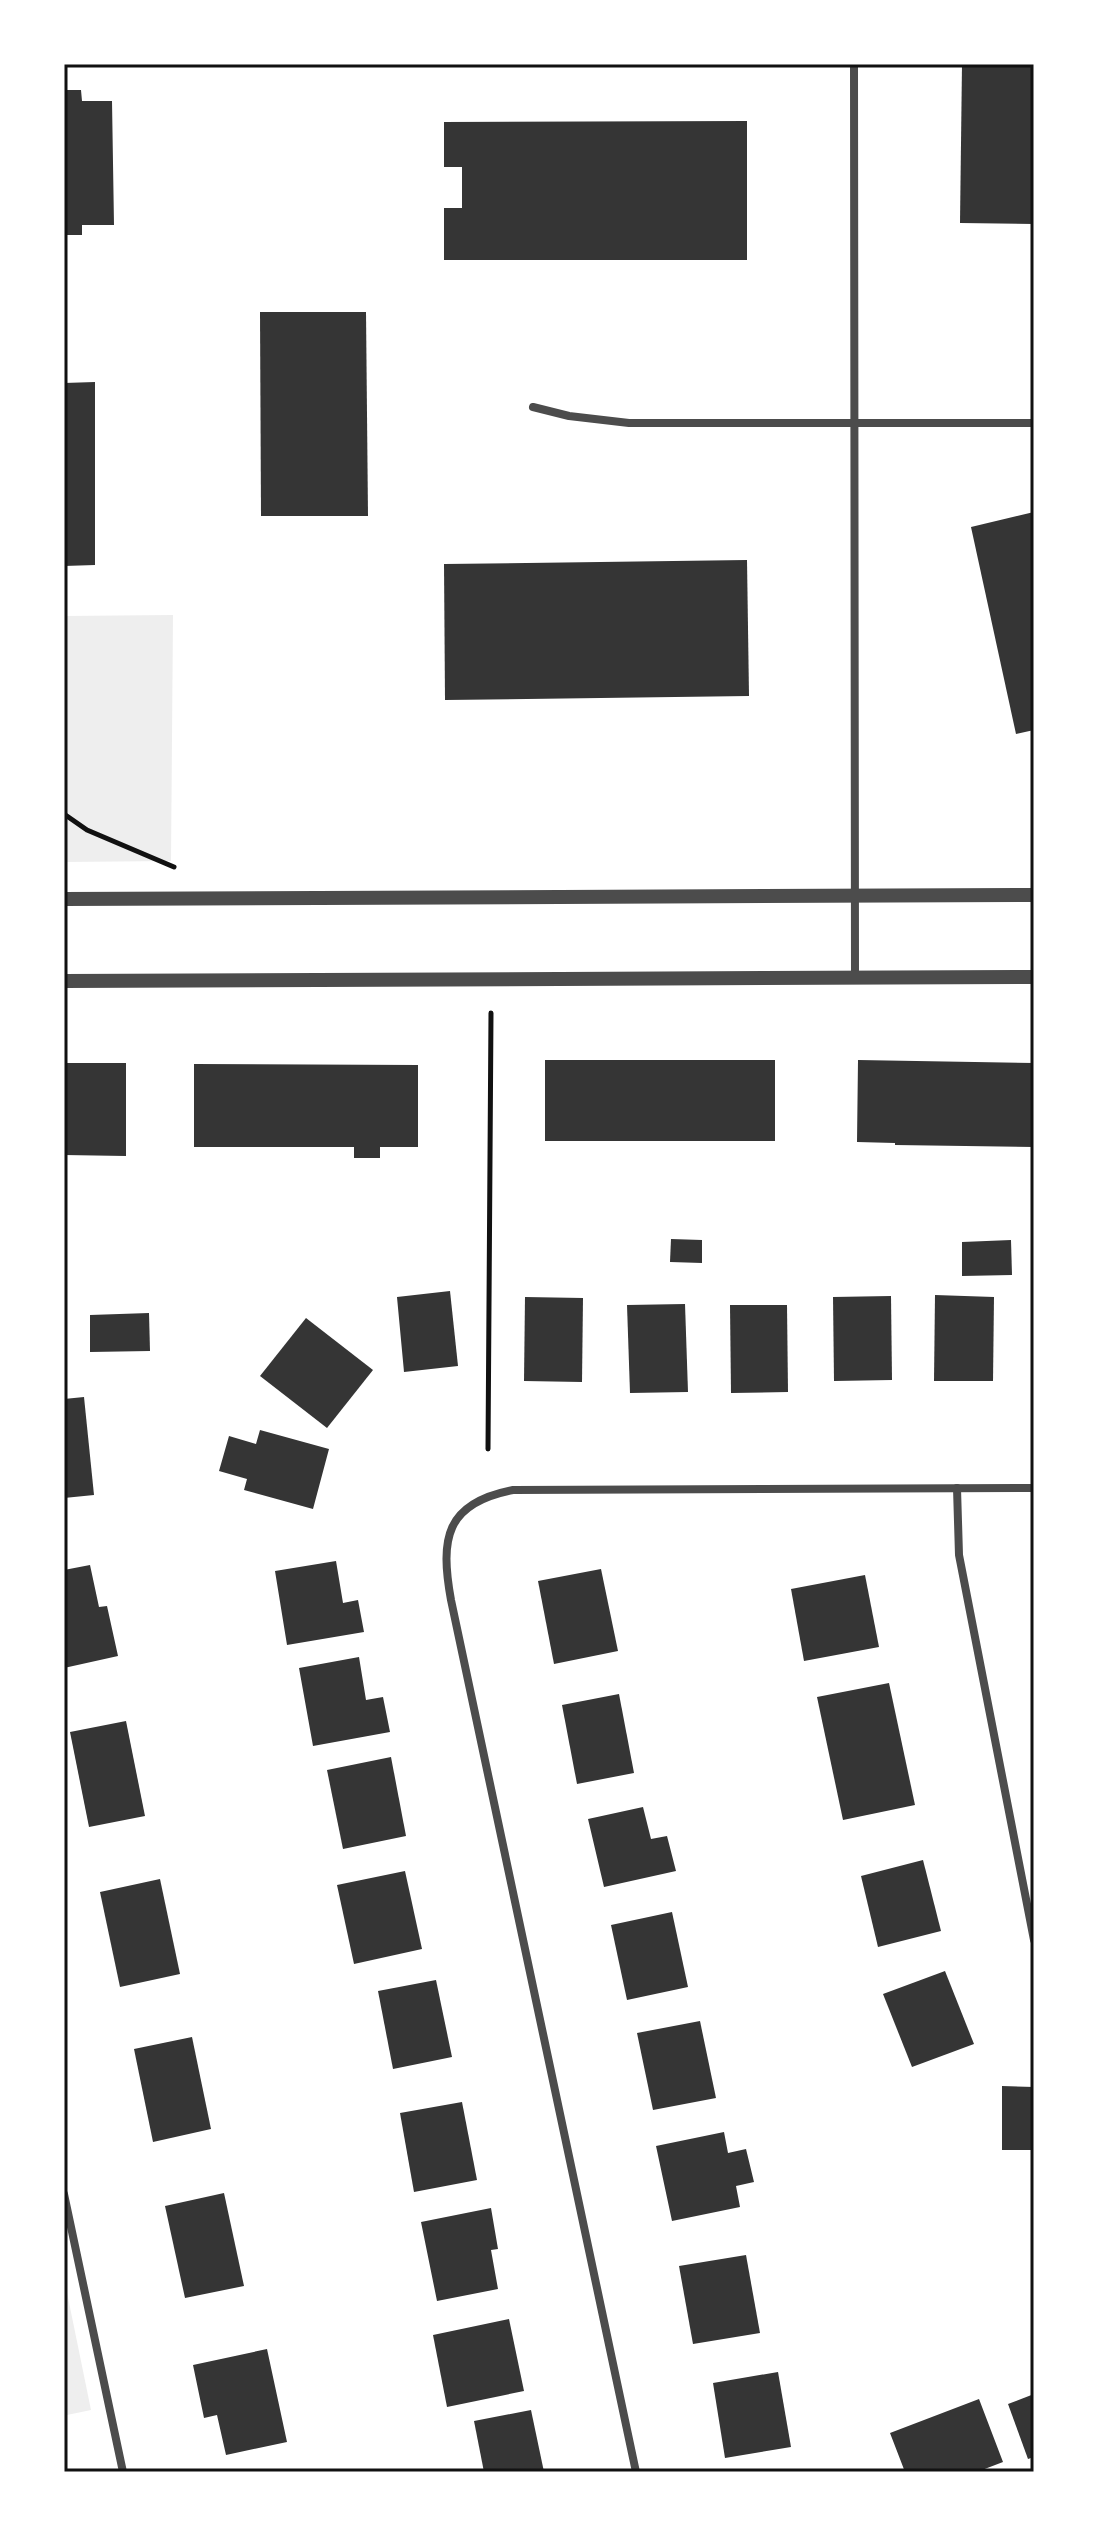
<svg xmlns="http://www.w3.org/2000/svg" width="1098" height="2536" viewBox="0 0 1098 2536" font-family="Cabin,sans-serif">
	<style>
		.green { fill: #eee }
		.building { fill: #353535 }
		.lines { fill: none; stroke-linecap: round; stroke-linejoin: round }
		.path { stroke: #111; stroke-width: 5 }
		.minor { stroke: #4c4c4c; stroke-width: 8 }
		.tertiary { stroke: #4c4c4c; stroke-width: 14 }
		.neatline { fill: none; stroke: #111; stroke-width: 3 }
	</style>
	<rect width="100%" height="100%" fill="#fff"/>
	<!-- green -->
	<g class="green">
		<path d="M173 615 171 861 64 862V616Z"/>
		<path d="M64 2278 91 2410 67 2415 64 2402Z"/>
	</g>
	<!-- building -->
	<g class="building">
		<path d="M962 64H1034V224L960 223Z"/>
		<path d="M64 90H81L82 101H112L114 225H82V235H64Z"/>
		<path d="M747 121V260H444V208H462V167H444V122Z"/>
		<path d="M260 312H366L368 516H261Z"/>
		<path d="M95 382V565L64 566V383Z"/>
		<path d="M1034 512V730L1016 734 971 527Z"/>
		<path d="M747 560 749 696 445 700 444 564Z"/>
		<rect x="545" y="1060" width="230" height="81"/>
		<path d="M858 1060 1034 1063V1147L895 1145V1143L857 1142Z"/>
		<path d="M64 1063H126V1156L64 1155Z"/>
		<path d="M194 1064 418 1065V1147H380V1158H354V1147H194Z"/>
		<path d="M671 1239 702 1240V1263L670 1262Z"/>
		<path d="M1011 1240 1012 1275 962 1276V1242Z"/>
		<path d="M450 1291 458 1366 404 1372 397 1297Z"/>
		<path d="M935 1295 994 1297 993 1381H934Z"/>
		<path d="M891 1296 892 1380 834 1381 833 1297Z"/>
		<path d="M525 1297 583 1298 582 1382 524 1381Z"/>
		<path d="M685 1304 688 1392 630 1393 627 1305Z"/>
		<path d="M730 1305H787L788 1392 731 1393Z"/>
		<path d="M149 1313 150 1351 90 1352V1315Z"/>
		<path d="M306 1318 373 1370 327 1428 260 1376Z"/>
		<path d="M84 1397 94 1495 64 1498V1399Z"/>
		<path d="M260 1430 329 1449 313 1509 244 1490 247 1479 219 1471 229 1436 256 1444Z"/>
		<path d="M336 1561 343 1603 358 1600 364 1632 287 1645 275 1571Z"/>
		<path d="M90 1565 99 1607 107 1606 118 1656 64 1668V1570Z"/>
		<path d="M601 1569 618 1651 554 1664 538 1581Z"/>
		<path d="M865 1575 879 1647 804 1661 791 1589Z"/>
		<path d="M359 1657 366 1700 383 1697 390 1732 313 1746 299 1668Z"/>
		<path d="M889 1683 915 1805 843 1820 817 1697Z"/>
		<path d="M619 1694 634 1773 577 1784 562 1705Z"/>
		<path d="M126 1721 145 1816 89 1827 70 1732Z"/>
		<path d="M391 1757 406 1836 343 1849 327 1770Z"/>
		<path d="M643 1807 651 1839 667 1836 676 1871 604 1887 588 1819Z"/>
		<path d="M923 1860 941 1931 878 1947 861 1876Z"/>
		<path d="M405 1871 422 1949 354 1964 337 1885Z"/>
		<path d="M160 1879 180 1974 120 1987 100 1892Z"/>
		<path d="M672 1912 688 1987 627 2000 611 1925Z"/>
		<path d="M945 1971 974 2044 912 2067 883 1994Z"/>
		<path d="M436 1980 452 2057 393 2069 378 1991Z"/>
		<path d="M700 2021 716 2098 653 2110 637 2033Z"/>
		<path d="M192 2037 211 2129 153 2142 134 2049Z"/>
		<path d="M1002 2086 1034 2087V2162H1031V2150H1002Z"/>
		<path d="M462 2102 477 2180 414 2192 400 2113Z"/>
		<path d="M724 2132 728 2153 746 2149 754 2182 736 2186 740 2207 672 2221 656 2146Z"/>
		<path d="M224 2193 244 2286 185 2298 165 2206Z"/>
		<path d="M491 2208 498 2249 491 2250 498 2289 437 2301 421 2222Z"/>
		<path d="M746 2255 760 2333 693 2344 679 2266Z"/>
		<path d="M509 2319 524 2391 447 2407 433 2335Z"/>
		<path d="M267 2349 287 2442 226 2455 217 2415 204 2418 193 2365Z"/>
		<path d="M778 2372 791 2447 725 2458 713 2383Z"/>
		<path d="M1034 2394V2457L1028 2459 1008 2404Z"/>
		<path d="M979 2399 1003 2462 982 2470 983 2472H905L890 2433Z"/>
		<path d="M531 2410 544 2472H484L474 2421Z"/>
	</g>
	<g class="lines">
		<!-- path -->
		<g class="path">
			<path d="M64 814 87 830 174 867"/>
			<path d="M488 1449 491 1013"/>
		</g>
		<!-- minor -->
		<g class="minor">
			<path d="M854 64 855 977"/>
			<path d="M533 407 569 416 629 423H1034"/>
			<path d="M957 1488 959 1555 1034 1940"/>
			<path d="M64 2194 123 2472"/>
			<path d="M636 2472 451 1600C440 1539 445 1503 513 1490L1034 1488"/>
		</g>
		<!-- tertiary -->
		<g class="tertiary">
			<path d="M64 899 1034 895"/>
			<path d="M64 981 1034 977"/>
		</g>
	</g>
	<!-- border -->
	<rect width="1098" height="2536" fill="none" stroke="#ffffff" stroke-width="132"/>
	<rect x="66" y="66" width="966" height="2404" class="neatline"/>
</svg>
